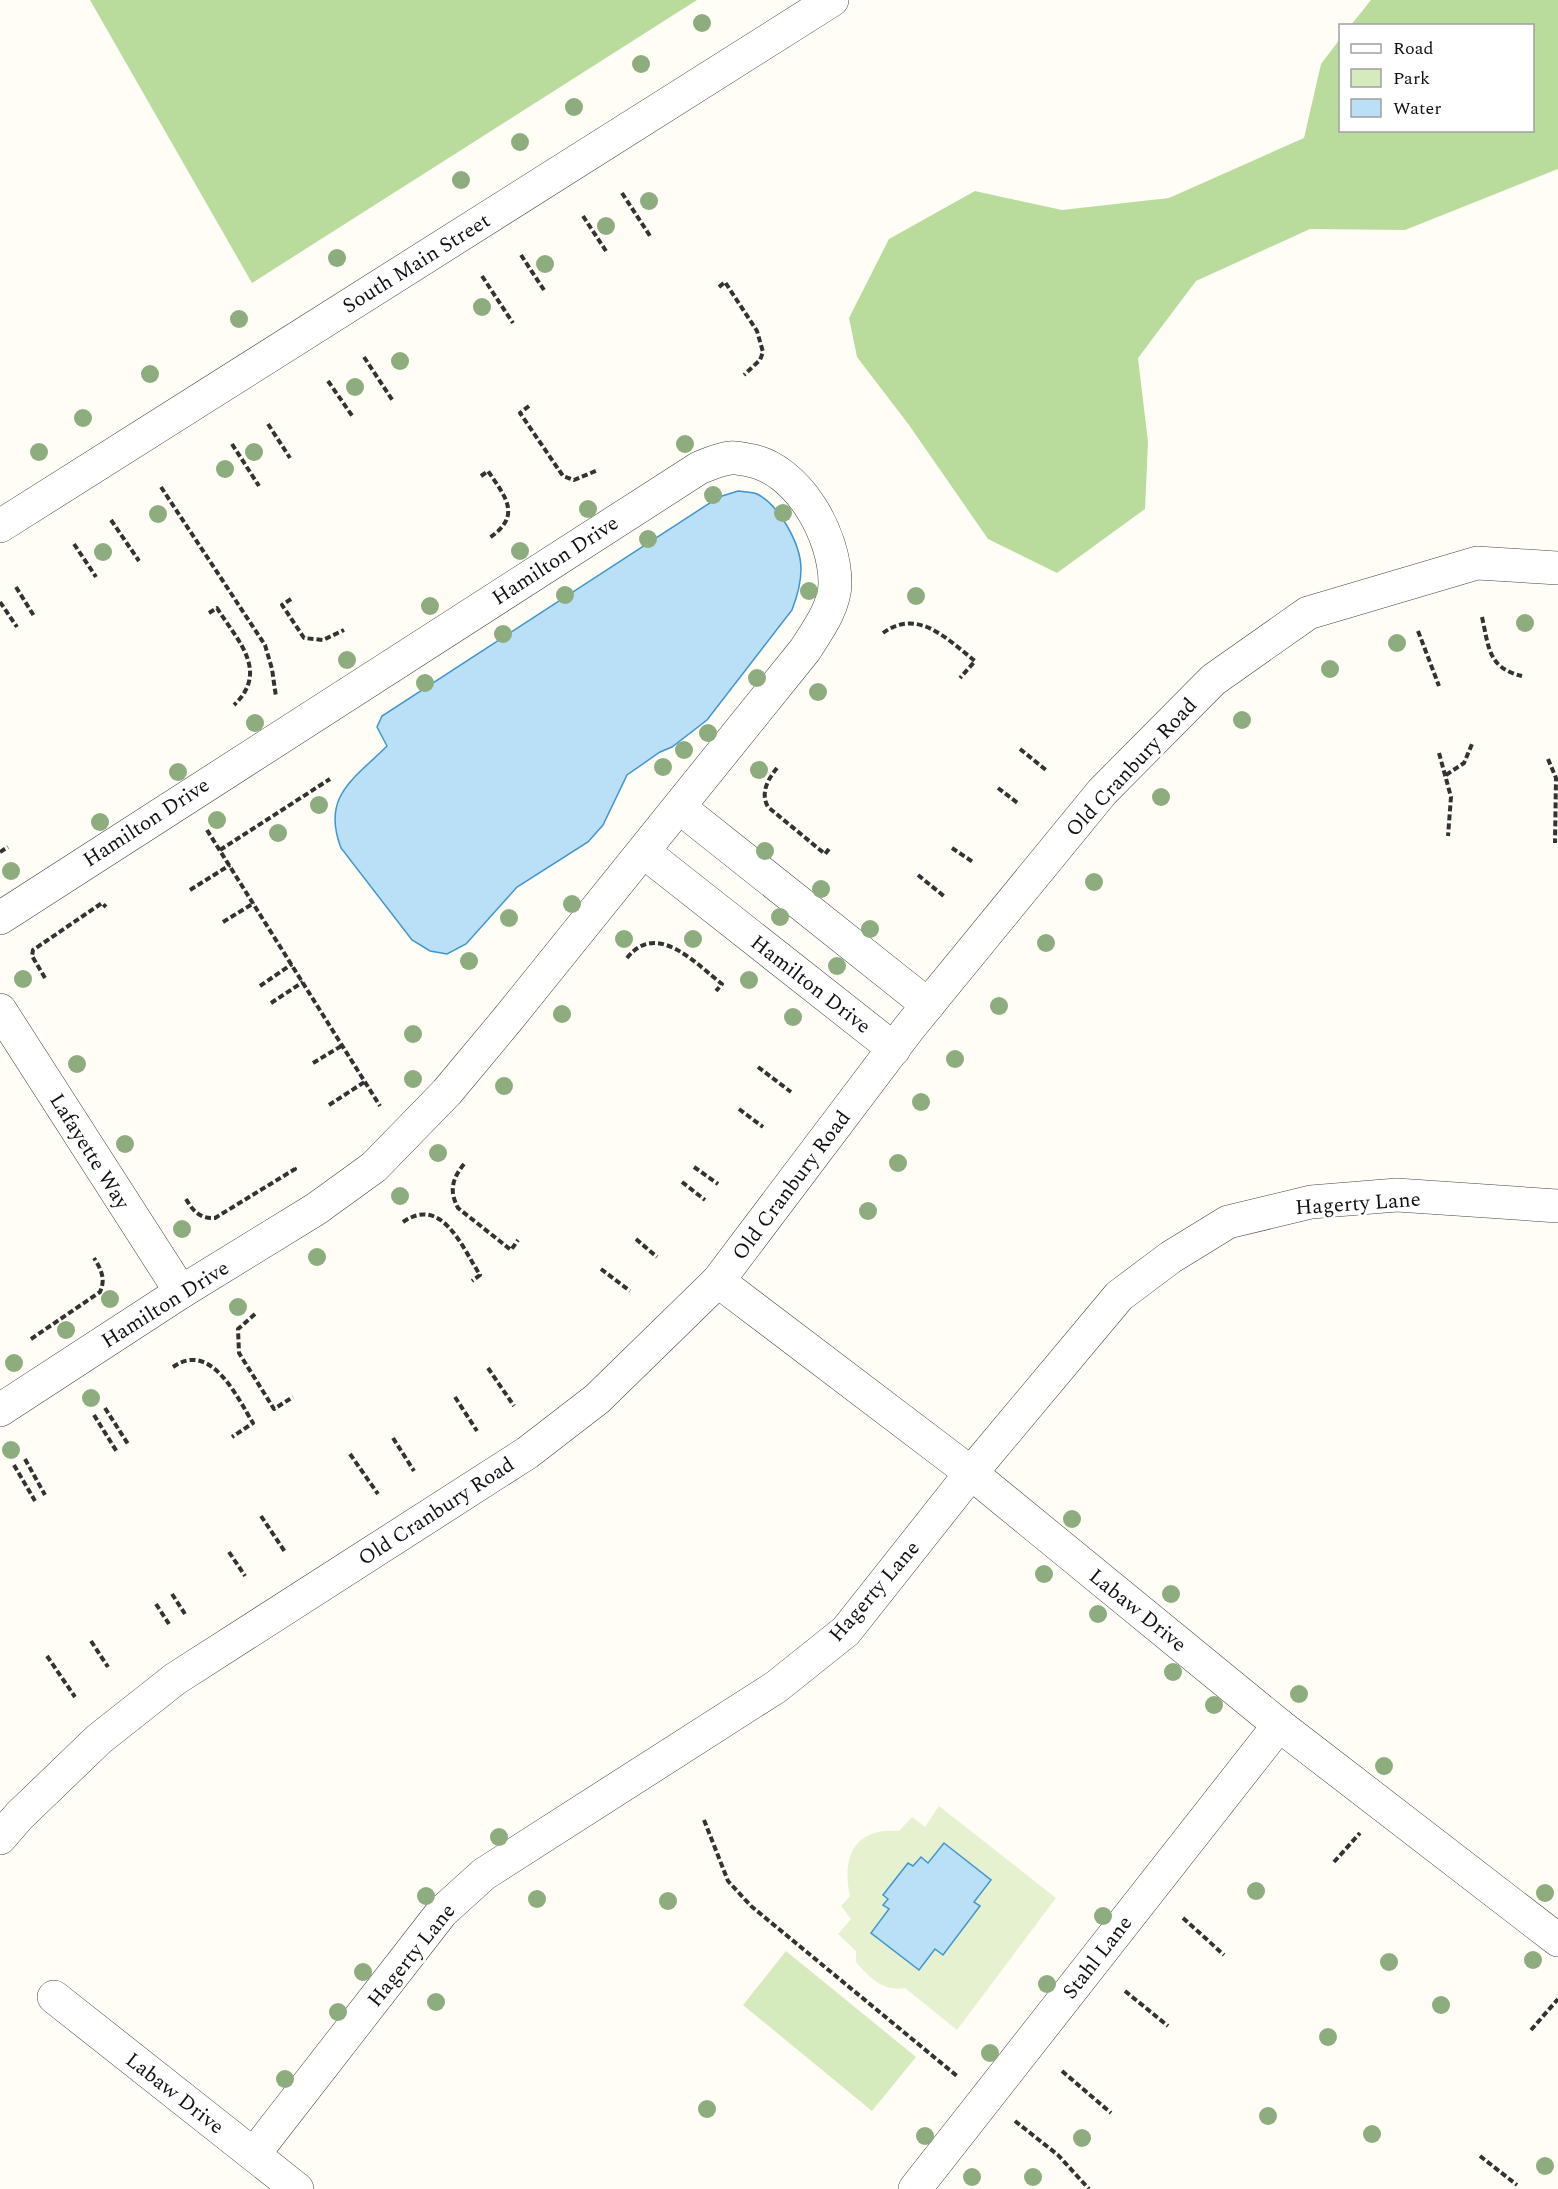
<svg xmlns="http://www.w3.org/2000/svg" width="1558" height="2189" viewBox="0 0 1558 2189" font-family="Spectral,serif">
	<style>
		.green { fill: #d5ebbd }
		.forest { fill: #b9dc9c }
		.pitch { fill: #e6f2cf }
		.water { fill: #b9e0f7; stroke: #3f96cf; stroke-width: 1.5 }
		.lines { fill: none; stroke-linecap: round; stroke-linejoin: round }
		.minor-casing { stroke: #444; stroke-width: 34 }
		.path { stroke: #333; stroke-width: 4; stroke-dasharray: 6 3; stroke-linecap: butt }
		.minor { stroke: #fff; stroke-width: 33 }
		.tree { fill: #8dad7f }
		.labels { text-anchor: middle; stroke-width: 6; stroke-linejoin: round; paint-order: stroke }
		.street-label { font-size: 21px; fill: #111; stroke: #fff }
	</style>
	<rect width="100%" height="100%" fill="#fffdf5"/>
	<!-- green -->
	<path class="green" d="M786 1951 916 2057 872 2111 743 2005Z"/>
	<!-- forest -->
	<g class="forest">
		<path d="M90 0H697L252 283Z"/>
		<path d="M1371 0H1558V169L1405 230 1310 229 1196 281 1138 358 1148 442 1145 509 1057 573 988 539 909 425 857 357 849 318 889 239 975 191 1062 210 1169 198 1304 138 1321 64 1340 39V130H1532V26L1351 25Z"/>
	</g>
	<!-- pitch -->
	<path class="pitch" d="M939 1806 1056 1898 957 2030 905 1988C883 1992 870 1978 856 1962V1951L838 1934 851 1919 841 1906 850 1896C841 1856 855 1827 899 1831L912 1817 925 1827Z"/>
	<!-- water -->
	<g class="water">
		<path d="M738 491C744 492 752 492 757 494 779 505 801 544 801 569 801 583 797 597 792 610L707 720 672 747 660 752 627 775 603 825 588 842 517 887 466 944 447 954 430 951 412 940 341 848C321 796 354 779 387 746L377 727 382 716 719 497Z"/>
		<path d="M944 1843 991 1880 974 1902 980 1906 943 1955 935 1949 919 1970 871 1933 889 1909 883 1905 888 1899 883 1895 908 1863 913 1866 921 1857 928 1863Z"/>
	</g>
	<g class="lines">
		<!-- minor casing -->
		<g class="minor-casing">
			<g id="minor">
				<path d="M0 526 832 0"/>
				<path d="M679 807 928 1005"/>
				<path d="M644 852 894 1049"/>
				<path d="M0 918 699 468C709 464 720 459 730 458 735 457 742 459 748 460 798 468 835 535 835 583 835 607 817 631 805 650L507 1020 447 1092 374 1167 316 1209 181 1292 0 1410"/>
				<path d="M0 1010 181 1292"/>
				<path d="M718 1281 971 1473 1279 1725 1558 1940"/>
				<path d="M0 1838 19 1816 99 1739 175 1679 527 1453 597 1399 718 1281 909 1028 1102 792 1213 680 1308 613 1477 563 1558 568"/>
				<path d="M54 1997 297 2189"/>
				<path d="M254 2154 442 1912 484 1874 776 1687 846 1631 971 1473 1119 1296 1171 1257 1228 1222 1311 1202 1397 1195 1558 1206"/>
				<path d="M915 2189 1279 1725"/>
			</g>
		</g>
		<!-- path -->
		<g class="path">
			<path d="M622 193 650 236"/>
			<path d="M583 216 606 251"/>
			<path d="M521 255 544 290"/>
			<path d="M482 276 513 323"/>
			<path d="M719 287 725 282 757 331 763 352 760 360 744 375"/>
			<path d="M364 357 393 401"/>
			<path d="M328 381 353 417"/>
			<path d="M529 406 520 413 563 476 574 480 598 470"/>
			<path d="M268 424 290 458"/>
			<path d="M232 444 259 486"/>
			<path d="M481 476 488 471C507 499 522 516 488 539"/>
			<path d="M161 487 265 645 272 669 276 697"/>
			<path d="M111 520 139 561"/>
			<path d="M74 544 96 577"/>
			<path d="M16 587 34 616"/>
			<path d="M291 599 282 605 304 638 323 640 344 630"/>
			<path d="M0 602 17 627"/>
			<path d="M209 613 217 608C237 640 270 671 234 705"/>
			<path d="M1482 617C1489 648 1488 668 1522 676"/>
			<path d="M1418 631 1439 686"/>
			<path d="M883 633C918 607 948 640 975 661L960 678"/>
			<path d="M1020 749 1046 770"/>
			<path d="M1439 753 1451 797 1448 836"/>
			<path d="M1548 759 1556 778 1555 843"/>
			<path d="M777 768C768 779 760 793 768 807L825 854 829 849"/>
			<path d="M1446 775 1464 763 1472 744"/>
			<path d="M998 788 1019 804"/>
			<path d="M207 830 380 1106"/>
			<path d="M952 848 973 862"/>
			<path d="M220 850 330 779"/>
			<path d="M0 852 8 847"/>
			<path d="M918 875 945 897"/>
			<path d="M190 890 230 865"/>
			<path d="M223 922 254 903"/>
			<path d="M627 958C657 920 696 964 722 984L716 991"/>
			<path d="M45 978 32 956 33 950 102 903 106 907"/>
			<path d="M260 986 292 964"/>
			<path d="M271 1003 303 982"/>
			<path d="M313 1063 343 1045"/>
			<path d="M758 1067 791 1092"/>
			<path d="M329 1105 366 1081"/>
			<path d="M739 1109 763 1127"/>
			<path d="M464 1164C452 1179 449 1191 458 1208L511 1250 518 1240"/>
			<path d="M694 1167 718 1184"/>
			<path d="M682 1182 705 1200"/>
			<path d="M186 1199C193 1211 200 1219 215 1218L295 1169 293 1167"/>
			<path d="M403 1222C442 1195 462 1247 480 1275L472 1281"/>
			<path d="M636 1239 657 1257"/>
			<path d="M601 1269 630 1291"/>
			<path d="M255 1314 238 1329 239 1353 274 1409 293 1397"/>
			<path d="M31 1339 100 1292C106 1279 101 1269 94 1258"/>
			<path d="M173 1367C211 1340 237 1397 253 1423L232 1437"/>
			<path d="M488 1368 514 1406"/>
			<path d="M455 1397 477 1431"/>
			<path d="M105 1408 128 1444"/>
			<path d="M94 1415 117 1452"/>
			<path d="M393 1438 414 1471"/>
			<path d="M350 1454 378 1494"/>
			<path d="M25 1459 45 1495"/>
			<path d="M14 1465 35 1501"/>
			<path d="M261 1516 285 1552"/>
			<path d="M229 1552 245 1576"/>
			<path d="M172 1594 185 1614"/>
			<path d="M156 1604 169 1624"/>
			<path d="M91 1641 108 1667"/>
			<path d="M47 1656 75 1697"/>
			<path d="M704 1820 728 1881 751 1906 957 2076"/>
			<path d="M1334 1862 1360 1833"/>
			<path d="M1183 1918 1224 1955"/>
			<path d="M1125 1991 1168 2026"/>
			<path d="M1531 2030 1558 1999"/>
			<path d="M1062 2071 1111 2113"/>
			<path d="M1015 2121 1058 2155 1089 2189"/>
			<path d="M1480 2156 1517 2185"/>
		</g>
		<!-- minor -->
		<use href="#minor" class="minor"/>
	</g>
	<!-- trees -->
	<g class="tree">
		<circle cx="702" cy="23" r="9"/>
		<circle cx="641" cy="64" r="9"/>
		<circle cx="574" cy="107" r="9"/>
		<circle cx="520" cy="142" r="9"/>
		<circle cx="461" cy="180" r="9"/>
		<circle cx="649" cy="201" r="9"/>
		<circle cx="606" cy="226" r="9"/>
		<circle cx="337" cy="258" r="9"/>
		<circle cx="545" cy="264" r="9"/>
		<circle cx="482" cy="307" r="9"/>
		<circle cx="239" cy="319" r="9"/>
		<circle cx="400" cy="361" r="9"/>
		<circle cx="150" cy="374" r="9"/>
		<circle cx="355" cy="387" r="9"/>
		<circle cx="83" cy="418" r="9"/>
		<circle cx="685" cy="444" r="9"/>
		<circle cx="39" cy="452" r="9"/>
		<circle cx="254" cy="452" r="9"/>
		<circle cx="225" cy="469" r="9"/>
		<circle cx="713" cy="495" r="9"/>
		<circle cx="588" cy="509" r="9"/>
		<circle cx="783" cy="513" r="9"/>
		<circle cx="158" cy="514" r="9"/>
		<circle cx="648" cy="539" r="9"/>
		<circle cx="520" cy="551" r="9"/>
		<circle cx="103" cy="552" r="9"/>
		<circle cx="809" cy="591" r="9"/>
		<circle cx="565" cy="595" r="9"/>
		<circle cx="916" cy="596" r="9"/>
		<circle cx="430" cy="606" r="9"/>
		<circle cx="1525" cy="623" r="9"/>
		<circle cx="503" cy="634" r="9"/>
		<circle cx="1397" cy="643" r="9"/>
		<circle cx="347" cy="660" r="9"/>
		<circle cx="1330" cy="669" r="9"/>
		<circle cx="757" cy="678" r="9"/>
		<circle cx="425" cy="683" r="9"/>
		<circle cx="818" cy="692" r="9"/>
		<circle cx="1242" cy="720" r="9"/>
		<circle cx="255" cy="723" r="9"/>
		<circle cx="708" cy="733" r="9"/>
		<circle cx="684" cy="750" r="9"/>
		<circle cx="663" cy="767" r="9"/>
		<circle cx="759" cy="770" r="9"/>
		<circle cx="178" cy="772" r="9"/>
		<circle cx="1161" cy="797" r="9"/>
		<circle cx="319" cy="805" r="9"/>
		<circle cx="217" cy="820" r="9"/>
		<circle cx="100" cy="822" r="9"/>
		<circle cx="278" cy="833" r="9"/>
		<circle cx="765" cy="851" r="9"/>
		<circle cx="11" cy="871" r="9"/>
		<circle cx="1094" cy="882" r="9"/>
		<circle cx="821" cy="889" r="9"/>
		<circle cx="572" cy="904" r="9"/>
		<circle cx="780" cy="917" r="9"/>
		<circle cx="509" cy="918" r="9"/>
		<circle cx="870" cy="929" r="9"/>
		<circle cx="624" cy="939" r="9"/>
		<circle cx="693" cy="939" r="9"/>
		<circle cx="1046" cy="943" r="9"/>
		<circle cx="469" cy="961" r="9"/>
		<circle cx="837" cy="966" r="9"/>
		<circle cx="23" cy="979" r="9"/>
		<circle cx="749" cy="980" r="9"/>
		<circle cx="999" cy="1006" r="9"/>
		<circle cx="562" cy="1014" r="9"/>
		<circle cx="793" cy="1017" r="9"/>
		<circle cx="413" cy="1034" r="9"/>
		<circle cx="955" cy="1059" r="9"/>
		<circle cx="77" cy="1064" r="9"/>
		<circle cx="413" cy="1079" r="9"/>
		<circle cx="504" cy="1086" r="9"/>
		<circle cx="921" cy="1102" r="9"/>
		<circle cx="125" cy="1144" r="9"/>
		<circle cx="438" cy="1153" r="9"/>
		<circle cx="898" cy="1163" r="9"/>
		<circle cx="400" cy="1196" r="9"/>
		<circle cx="868" cy="1211" r="9"/>
		<circle cx="182" cy="1229" r="9"/>
		<circle cx="317" cy="1257" r="9"/>
		<circle cx="110" cy="1299" r="9"/>
		<circle cx="238" cy="1307" r="9"/>
		<circle cx="66" cy="1330" r="9"/>
		<circle cx="14" cy="1363" r="9"/>
		<circle cx="91" cy="1398" r="9"/>
		<circle cx="11" cy="1450" r="9"/>
		<circle cx="1072" cy="1519" r="9"/>
		<circle cx="1044" cy="1574" r="9"/>
		<circle cx="1171" cy="1594" r="9"/>
		<circle cx="1098" cy="1614" r="9"/>
		<circle cx="1173" cy="1672" r="9"/>
		<circle cx="1299" cy="1694" r="9"/>
		<circle cx="1214" cy="1705" r="9"/>
		<circle cx="1384" cy="1766" r="9"/>
		<circle cx="499" cy="1837" r="9"/>
		<circle cx="1256" cy="1891" r="9"/>
		<circle cx="1545" cy="1893" r="9"/>
		<circle cx="426" cy="1896" r="9"/>
		<circle cx="537" cy="1899" r="9"/>
		<circle cx="668" cy="1901" r="9"/>
		<circle cx="1103" cy="1916" r="9"/>
		<circle cx="1533" cy="1960" r="9"/>
		<circle cx="1389" cy="1962" r="9"/>
		<circle cx="363" cy="1972" r="9"/>
		<circle cx="1047" cy="1984" r="9"/>
		<circle cx="436" cy="2002" r="9"/>
		<circle cx="1441" cy="2005" r="9"/>
		<circle cx="338" cy="2012" r="9"/>
		<circle cx="1328" cy="2037" r="9"/>
		<circle cx="990" cy="2053" r="9"/>
		<circle cx="285" cy="2079" r="9"/>
		<circle cx="707" cy="2109" r="9"/>
		<circle cx="1268" cy="2116" r="9"/>
		<circle cx="1372" cy="2134" r="9"/>
		<circle cx="925" cy="2136" r="9"/>
		<circle cx="1082" cy="2138" r="9"/>
		<circle cx="1545" cy="2166" r="9"/>
		<circle cx="972" cy="2177" r="9"/>
		<circle cx="1033" cy="2177" r="9"/>
	</g>
	<g class="labels">
		<!-- street labels -->
		<g class="street-label">
			<text transform="translate(416 263) rotate(-32)" y="7">South Main Street</text>
			<text transform="translate(555 560) rotate(-33)" y="7">Hamilton Drive</text>
			<text transform="translate(1131 767) rotate(-47)" y="7">Old Cranbury Road</text>
			<text transform="translate(146 822) rotate(-33)" y="7">Hamilton Drive</text>
			<text transform="translate(811 984) rotate(38)" y="7">Hamilton Drive</text>
			<text transform="translate(90 1151) rotate(58)" y="7">Lafayette Way</text>
			<text transform="translate(791 1185) rotate(-53)" y="7">Old Cranbury Road</text>
			<text transform="translate(1358 1203) rotate(-4)" y="7">Hagerty Lane</text>
			<text transform="translate(165 1304) rotate(-32)" y="7">Hamilton Drive</text>
			<text transform="translate(436 1511) rotate(-33)" y="7">Old Cranbury Road</text>
			<text transform="translate(874 1591) rotate(-49)" y="7">Hagerty Lane</text>
			<text transform="translate(1138 1610) rotate(39)" y="7">Labaw Drive</text>
			<text transform="translate(411 1955) rotate(-51)" y="7">Hagerty Lane</text>
			<text transform="translate(1097 1957) rotate(-52)" y="7">Stahl Lane</text>
			<text transform="translate(175 2093) rotate(38)" y="7">Labaw Drive</text>
		</g>
	</g>
	<!-- legend -->
	<rect x="1339" y="24" width="195" height="108" fill="#ffffff" stroke="#a0a0a0" stroke-width="1.5"/>
	<rect x="1351" y="44" width="30" height="9" fill="#ffffff" stroke="#a0a0a0" stroke-width="1.5"/>
	<text x="1393" y="54" font-size="18" fill="#111111">Road</text>
	<rect x="1351" y="69" width="30" height="18" fill="#d5ebbd" stroke="#a0a0a0" stroke-width="1.5"/>
	<text x="1393" y="84" font-size="18" fill="#111111">Park</text>
	<rect x="1351" y="99" width="30" height="18" fill="#b9e0f7" stroke="#a0a0a0" stroke-width="1.5"/>
	<text x="1393" y="114" font-size="18" fill="#111111">Water</text>
</svg>
